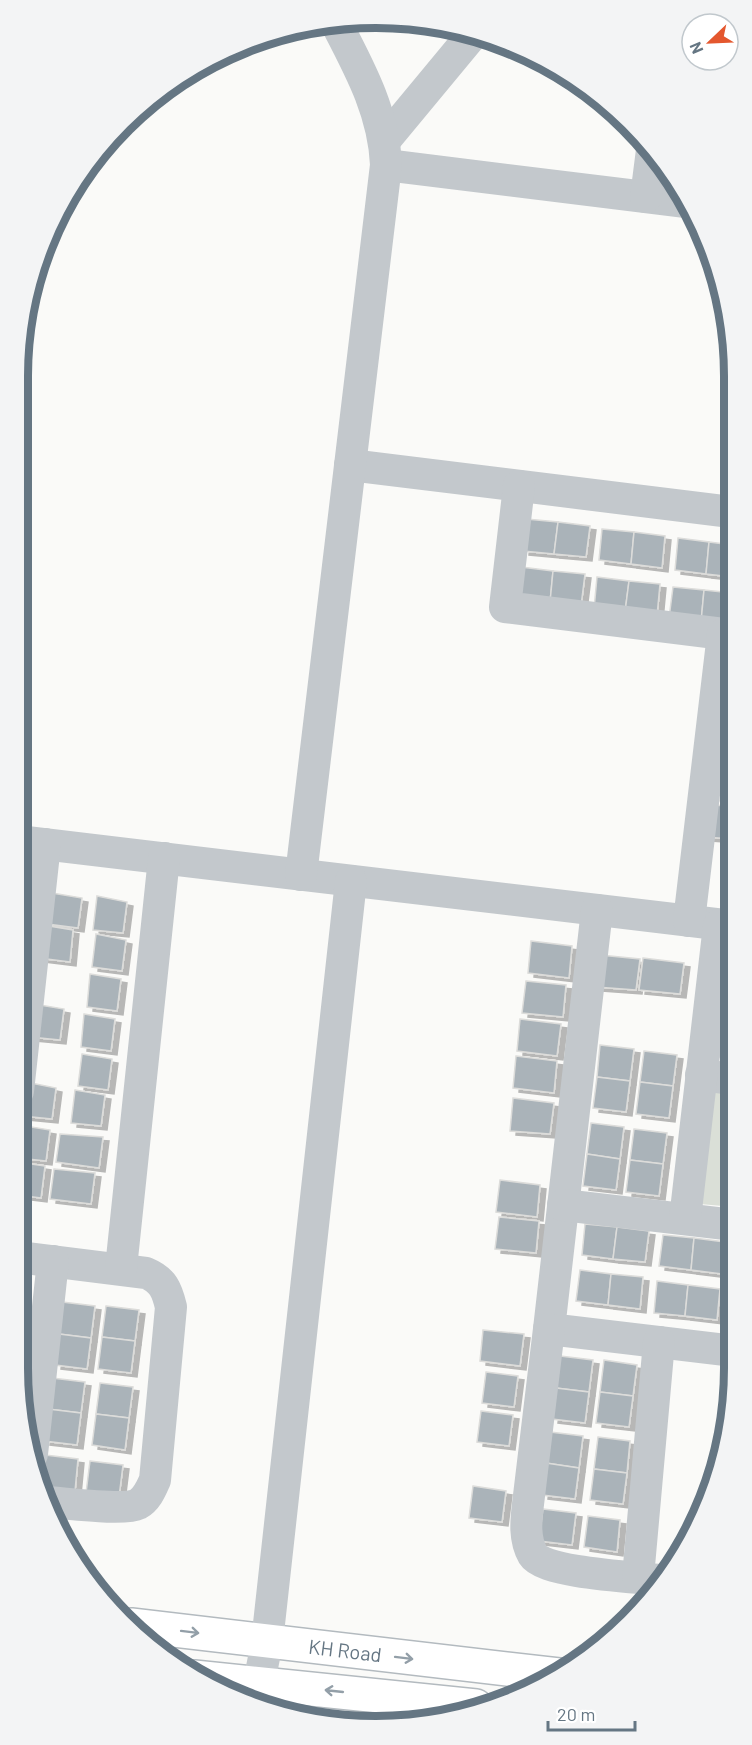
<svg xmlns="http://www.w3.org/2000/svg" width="752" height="1745" viewBox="0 0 752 1745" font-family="Barlow,sans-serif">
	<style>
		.green { fill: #dadfd7 }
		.building { fill: #aab3b9; stroke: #dcdcda; stroke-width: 1.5; filter: url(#shadow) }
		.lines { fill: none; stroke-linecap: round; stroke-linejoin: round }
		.secondary-casing { stroke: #b3babf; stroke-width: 36 }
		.street { stroke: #c3c8cc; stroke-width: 32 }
		.secondary { stroke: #fff; stroke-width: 33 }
		.oneway { stroke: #939fa8 }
		.labels { text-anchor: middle; stroke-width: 6; stroke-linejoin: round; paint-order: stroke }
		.street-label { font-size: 20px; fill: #657683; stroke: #fff }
		.rim { fill: none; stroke: #657683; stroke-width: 8 }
	</style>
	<defs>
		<filter id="shadow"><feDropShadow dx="6" dy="4" stdDeviation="0" flood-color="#0004"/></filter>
	</defs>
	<rect width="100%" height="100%" fill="#fafaf8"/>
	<!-- green -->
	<path class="green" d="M712 1089 733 1091 734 1207 700 1204Z"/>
	<!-- building -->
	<g class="building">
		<path d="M526 519 558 522 554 554 523 551Z"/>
		<path d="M558 522 590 526 586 557 554 554Z"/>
		<path d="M602 529 634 532 631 564 599 560Z"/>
		<path d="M634 532 665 536 662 568 631 564Z"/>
		<path d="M678 538 709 542 706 574 675 570Z"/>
		<path d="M709 542 732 545V577L706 574Z"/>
		<path d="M521 567 553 571 550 602 518 599Z"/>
		<path d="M553 571 585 574 581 606 550 602Z"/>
		<path d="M597 577 629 581 625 612 594 609Z"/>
		<path d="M629 581 660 584 657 616 625 612Z"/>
		<path d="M673 587 704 590 701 622 669 618Z"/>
		<path d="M704 590 732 593V625L701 622Z"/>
		<path d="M727 738 732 739V771L724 770Z"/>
		<path d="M724 770 732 771V803L720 801Z"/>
		<path d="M708 804 732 807V839L705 837Z"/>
		<path d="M52 893 82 898 78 928 47 924Z"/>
		<path d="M97 896 127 902 123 933 93 930Z"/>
		<path d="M43 925 73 930 70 962 39 958Z"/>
		<path d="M96 934 126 940 122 971 92 967Z"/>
		<path d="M531 941 572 946 569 978 528 973Z"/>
		<path d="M600 955 640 959 636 990 596 987Z"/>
		<path d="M643 958 684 963 680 994 639 990Z"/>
		<path d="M90 974 121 979 117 1011 87 1007Z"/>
		<path d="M728 979H733V1011L725 1010Z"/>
		<path d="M526 981 566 985 563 1017 522 1013Z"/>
		<path d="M34 1004 64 1009 60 1040 30 1037Z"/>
		<path d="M84 1014 115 1019 111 1051 81 1047Z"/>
		<path d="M520 1019 561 1024 557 1056 517 1051Z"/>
		<path d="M722 1025 733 1026V1058L719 1057Z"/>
		<path d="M600 1045 634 1049 630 1081 597 1077Z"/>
		<path d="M644 1051 677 1055 673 1086 640 1082Z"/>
		<path d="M82 1054 112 1059 108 1090 78 1086Z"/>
		<path d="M516 1056 557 1061 554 1093 513 1088Z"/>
		<path d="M597 1077 630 1081 626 1112 593 1108Z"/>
		<path d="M26 1082 56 1088 52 1119 22 1116Z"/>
		<path d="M640 1082 673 1086 669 1118 636 1114Z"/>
		<path d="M75 1090 105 1095 101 1126 71 1123Z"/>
		<path d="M513 1098 554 1103 550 1134 510 1131Z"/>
		<path d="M591 1123 624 1127 620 1159 587 1154Z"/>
		<path d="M19 1125 50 1130 46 1161 18 1158Z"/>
		<path d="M634 1129 667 1133 663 1164 630 1160Z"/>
		<path d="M60 1134 103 1137 99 1168 56 1162Z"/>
		<path d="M587 1154 620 1159 616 1190 583 1186Z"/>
		<path d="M630 1160 663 1164 659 1196 626 1192Z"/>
		<path d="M18 1162 45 1166 41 1198 18 1195Z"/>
		<path d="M54 1169 95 1173 91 1204 50 1199Z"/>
		<path d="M500 1180 540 1185 537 1217 496 1212Z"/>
		<path d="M499 1217 539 1221 536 1253 495 1249Z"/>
		<path d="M585 1224 617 1227 613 1259 582 1255Z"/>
		<path d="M617 1227 649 1231 645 1262 613 1259Z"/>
		<path d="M663 1235 694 1238 691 1270 659 1266Z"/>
		<path d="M694 1238 725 1242 722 1274 691 1270Z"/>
		<path d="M580 1270 611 1274 608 1305 576 1301Z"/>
		<path d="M611 1274 643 1277 640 1309 608 1305Z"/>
		<path d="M657 1281 688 1285 685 1316 654 1313Z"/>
		<path d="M688 1285 720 1289 717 1320 685 1316Z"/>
		<path d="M62 1302 95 1306 91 1338 59 1334Z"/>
		<path d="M106 1306 139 1310 135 1341 102 1337Z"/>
		<path d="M483 1330 524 1334 520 1366 480 1361Z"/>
		<path d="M59 1334 91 1338 87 1369 55 1365Z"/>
		<path d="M102 1337 135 1341 131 1373 98 1369Z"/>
		<path d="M560 1356 593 1360 589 1392 556 1388Z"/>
		<path d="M604 1360 637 1365 633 1396 600 1392Z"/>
		<path d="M486 1372 518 1376 514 1407 482 1403Z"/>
		<path d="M52 1378 85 1382 81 1413 48 1409Z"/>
		<path d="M100 1383 133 1387 129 1418 96 1414Z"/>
		<path d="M556 1388 589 1392 585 1423 552 1419Z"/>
		<path d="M600 1392 633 1396 629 1427 596 1423Z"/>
		<path d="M48 1409 81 1413 77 1445 44 1441Z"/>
		<path d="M481 1411 513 1415 509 1446 477 1442Z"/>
		<path d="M96 1414 129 1418 125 1450 92 1445Z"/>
		<path d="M550 1432 583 1436 579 1468 546 1463Z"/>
		<path d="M598 1437 630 1441 627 1473 594 1469Z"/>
		<path d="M45 1455 78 1459 75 1491 42 1486Z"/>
		<path d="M90 1461 123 1465 119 1497 86 1493Z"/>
		<path d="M546 1463 579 1468 575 1499 542 1495Z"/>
		<path d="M594 1469 627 1473 623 1504 590 1500Z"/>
		<path d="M473 1486 506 1491 502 1522 469 1518Z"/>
		<path d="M543 1509 576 1513 572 1545 539 1541Z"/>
		<path d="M588 1516 620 1520 617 1552 584 1547Z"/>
	</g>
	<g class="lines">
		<!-- secondary casing -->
		<g class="secondary-casing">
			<g id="secondary">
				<path d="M131 1625 559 1675"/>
				<path d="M194 1677 476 1706"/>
			</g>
		</g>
		<!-- street -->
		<g class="street">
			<path d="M385 140 472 35"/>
			<path d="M386 165 686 202"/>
			<path d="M646 197 652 150"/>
			<path d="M350 465 731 512"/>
			<path d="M519 486 505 607 732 635"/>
			<path d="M18 841 733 926"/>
			<path d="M301 875 386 165C384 113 360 69 336 23"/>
			<path d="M597 910 549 1329 734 1351"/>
			<path d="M689 921 723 634"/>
			<path d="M701 1075 733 1079"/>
			<path d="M18 1091 45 844"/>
			<path d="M563 1205 734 1225"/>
			<path d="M685 1219 719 925"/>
			<path d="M18 1257 146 1273C163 1280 167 1290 171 1307L155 1480C151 1489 147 1499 138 1504 124 1511 66 1503 47 1502"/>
			<path d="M121 1268 164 858"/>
			<path d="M549 1329 528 1504C526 1521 524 1539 533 1555 544 1573 636 1577 660 1580"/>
			<path d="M32 1454 53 1261"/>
			<path d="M638 1577 659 1342"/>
			<path d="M259 1683 267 1642 351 881"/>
		</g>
		<!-- secondary -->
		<use href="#secondary" class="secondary"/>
	</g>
	<!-- one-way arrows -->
	<defs><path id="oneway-shaft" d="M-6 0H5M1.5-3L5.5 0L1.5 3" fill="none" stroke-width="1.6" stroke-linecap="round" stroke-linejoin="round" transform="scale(1.5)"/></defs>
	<g class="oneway">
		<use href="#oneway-shaft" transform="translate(190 1632) rotate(7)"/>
		<use href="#oneway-shaft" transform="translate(404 1658) rotate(7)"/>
		<use href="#oneway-shaft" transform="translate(334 1691) rotate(-174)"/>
	</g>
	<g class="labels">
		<!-- street labels -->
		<g class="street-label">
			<text transform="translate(345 1651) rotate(7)" y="7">KH Road</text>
		</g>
	</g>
	<!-- crop -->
	<path d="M0 0H752V1745H0ZM376 28H376A348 348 0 0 1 724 376V1368A348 348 0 0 1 376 1716H376A348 348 0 0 1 28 1368V376A348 348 0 0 1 376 28Z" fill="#f3f4f5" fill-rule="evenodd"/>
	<path class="rim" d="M376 28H376A348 348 0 0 1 724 376V1368A348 348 0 0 1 376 1716H376A348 348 0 0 1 28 1368V376A348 348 0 0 1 376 28Z"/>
	<!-- north arrow -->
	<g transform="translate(710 42) rotate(247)"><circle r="28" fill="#ffffff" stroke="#c1c8cd" stroke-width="1.5"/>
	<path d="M0-4.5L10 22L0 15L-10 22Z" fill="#e4572e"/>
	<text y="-9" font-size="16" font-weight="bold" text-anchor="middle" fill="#657683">N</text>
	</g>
	<!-- scale -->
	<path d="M548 1721v9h87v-9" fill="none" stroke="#657683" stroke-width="3"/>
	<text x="557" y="1721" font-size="18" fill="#657683" stroke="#ffffff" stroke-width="4.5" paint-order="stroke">20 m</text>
</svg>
